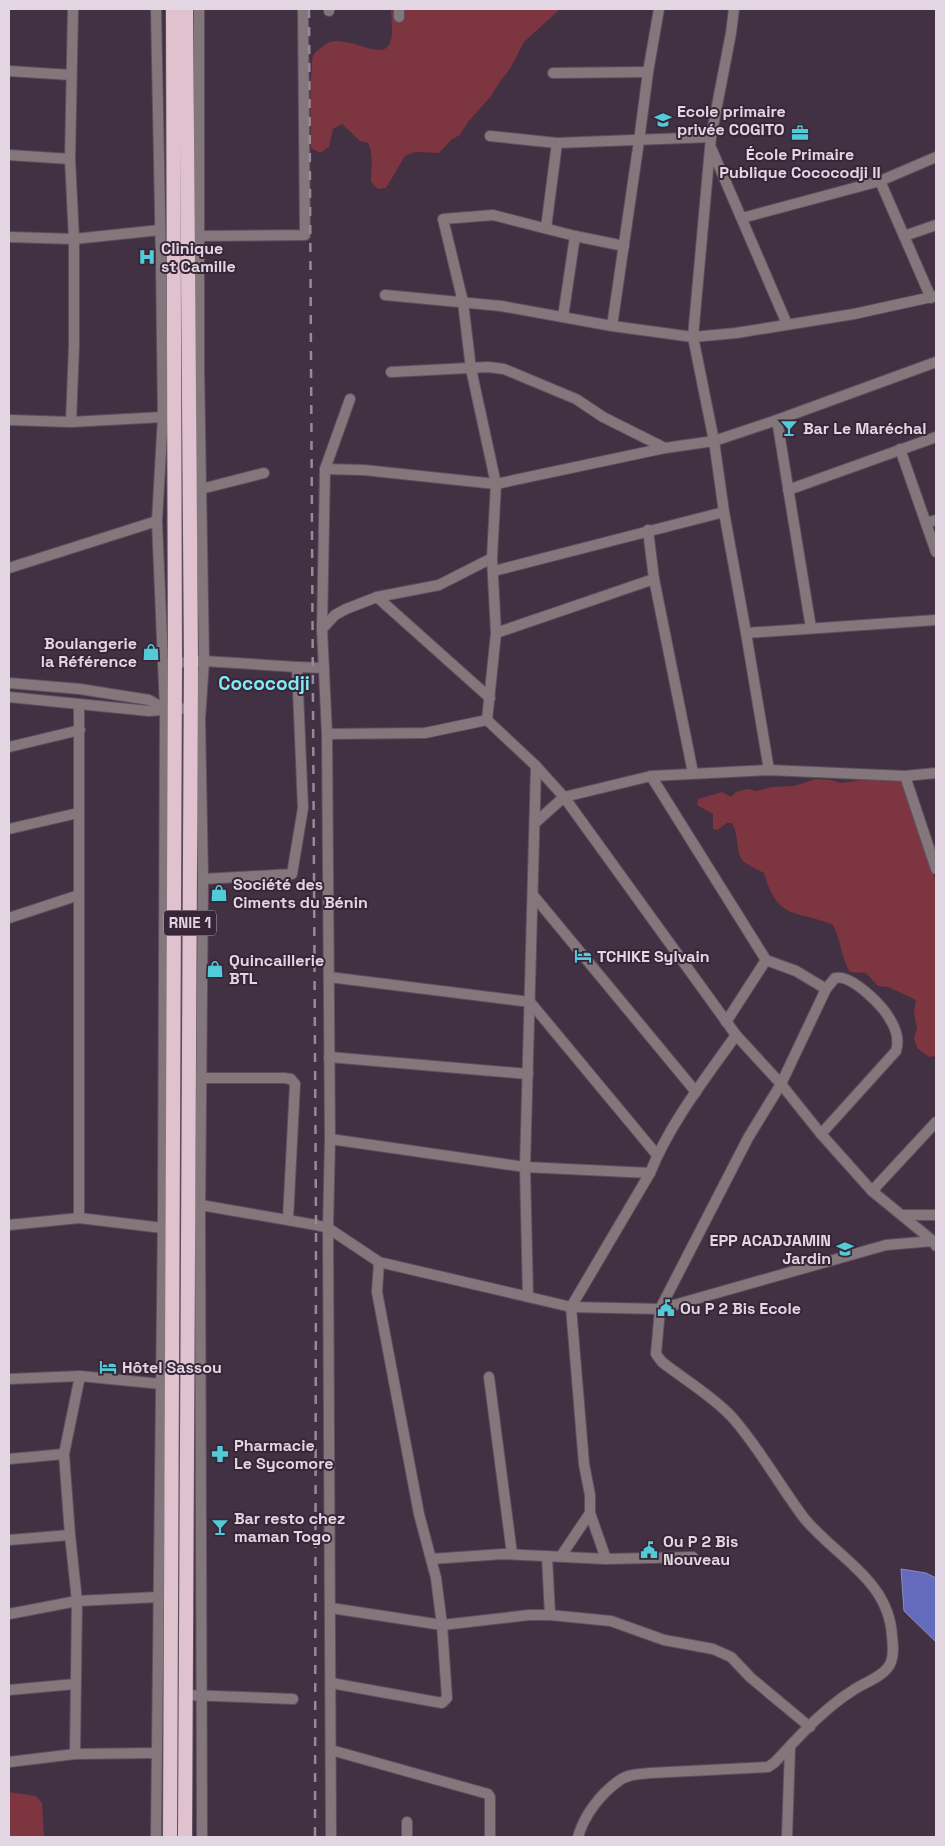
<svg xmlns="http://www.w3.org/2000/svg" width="945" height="1846" viewBox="0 0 945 1846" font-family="'Space Grotesk',sans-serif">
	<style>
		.green { fill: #7d353f }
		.water { fill: #646bbc; stroke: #8a8bc7 }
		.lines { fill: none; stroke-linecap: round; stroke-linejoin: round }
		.minor-casing { stroke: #5f4e60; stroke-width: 12 }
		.tertiary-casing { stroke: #5f4e60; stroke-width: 12 }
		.trunk-casing { stroke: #5f4e60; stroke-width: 16 }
		.minor { stroke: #84777c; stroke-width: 10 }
		.tertiary { stroke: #84777c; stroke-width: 10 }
		.trunk { stroke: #dfc2ce; stroke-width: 14 }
		.rail { stroke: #988998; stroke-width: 2.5; stroke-dasharray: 9 9; stroke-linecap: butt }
		.labels { text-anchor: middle; stroke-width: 4; stroke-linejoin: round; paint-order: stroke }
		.shield { fill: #382638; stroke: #afa1af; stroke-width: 1 }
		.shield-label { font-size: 15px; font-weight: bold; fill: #e2d6e2 }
		.poi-label { font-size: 16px; font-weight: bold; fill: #e2d6e2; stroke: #382638; text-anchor: start }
		.quarter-label { font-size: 19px; font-weight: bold; fill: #80eaf7; stroke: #382638 }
	</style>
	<rect width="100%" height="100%" fill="#423043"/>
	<!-- green -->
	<g class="green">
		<path d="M391 9H560L524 42 510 69 499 83 491 96 468 122 460 135 451 140 439 153 415 152 405 156 386 188 378 189 371 182C371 168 374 155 368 143L360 141 342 124 333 129 329 147 320 153 311 148C311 121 309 94 312 67 312 64 312 59 313 56 314 53 318 50 321 48 341 26 380 65 390 43 394 34 391 18 391 9Z"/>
		<path d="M872 776 900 781 906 789 910 808 928 851 929 864 936 881V1056L929 1057 917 1048 914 1038 917 1028 914 1013 916 1000 888 987 878 986 866 973 850 972C841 957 841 940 833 925 796 909 778 922 764 873 758 870 749 866 743 861 736 854 739 835 732 823H727L717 830 713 829V814L697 805 698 799 722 792 731 797 736 792 748 789 757 791 772 787 794 786 816 779 831 780 841 783 862 780Z"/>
		<path d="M9 1792 36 1796 42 1803 44 1837H9Z"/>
	</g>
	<!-- water -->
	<path class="water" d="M901 1569 926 1573 936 1578V1642L904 1611Z"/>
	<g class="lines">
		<!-- minor casing -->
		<g class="minor-casing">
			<g id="minor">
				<path d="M156 9 161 262 163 417 157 521 165 709 163 1216 156 1837"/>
				<path d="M199 9V368L204 661 200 719 203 879 200 1216 202 1837"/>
				<path d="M329 9V11"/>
				<path d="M399 9V17"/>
				<path d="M734 9 731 33 711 137 693 337 714 441 724 512 746 633 769 770"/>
				<path d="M9 71 71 75"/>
				<path d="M553 73 648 72"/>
				<path d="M490 136 557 143 711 137"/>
				<path d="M712 150 787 324"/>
				<path d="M9 155 70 159"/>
				<path d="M880 181 931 298"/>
				<path d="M742 218 880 181 936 157"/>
				<path d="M546 228 557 143"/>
				<path d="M200 236 305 235 303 9"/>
				<path d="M904 236 936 225"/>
				<path d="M9 237 74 239 160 230"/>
				<path d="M385 295 501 306 612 326 693 337 736 333 854 314 936 296"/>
				<path d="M563 317 575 236"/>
				<path d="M612 326 639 141 648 72 659 9"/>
				<path d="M391 372 488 367 504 369 576 399 603 417 665 448"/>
				<path d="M9 420 71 422 163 417"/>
				<path d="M777 420 811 628"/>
				<path d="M71 422 74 346V239L70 159 73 9"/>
				<path d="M900 449 936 552"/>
				<path d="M325 469 364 470 496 484 471 369 463 302 443 219 493 215 575 236 624 246"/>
				<path d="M201 489 264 473"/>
				<path d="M788 490 936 437"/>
				<path d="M926 523 936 520"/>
				<path d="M648 530 654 579 693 773"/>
				<path d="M492 558 496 633 487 720 536 766 564 797 736 1035 781 1084 821 1134 872 1191 933 1241"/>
				<path d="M9 568 157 521"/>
				<path d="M494 571 724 512"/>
				<path d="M377 597 490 698"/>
				<path d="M496 633 654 579"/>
				<path d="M746 633 936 620"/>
				<path d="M79 705V1218"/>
				<path d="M327 734 425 733 487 720"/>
				<path d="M9 747 80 730"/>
				<path d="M651 776 766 960 796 971 826 989"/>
				<path d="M905 776 936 869"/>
				<path d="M535 823 564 797 651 776 769 770 905 776 936 773"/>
				<path d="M9 829 78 813"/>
				<path d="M203 879 292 874 303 808 297 667 324 668"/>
				<path d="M533 895 696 1092"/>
				<path d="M9 918 79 895"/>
				<path d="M329 977 530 1002 657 1155"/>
				<path d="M726 1022 766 960"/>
				<path d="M329 1057 528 1074"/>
				<path d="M201 1078H284L291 1079 295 1084 288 1219"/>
				<path d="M330 1139 525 1167 650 1173"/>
				<path d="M872 1191 936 1122"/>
				<path d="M904 1215H936"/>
				<path d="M9 1225 79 1218 163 1228"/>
				<path d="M528 1297 525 1167 536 766"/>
				<path d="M489 1377 512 1554"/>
				<path d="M9 1379 80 1376 161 1384"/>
				<path d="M9 1459 64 1454"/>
				<path d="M9 1540 70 1535"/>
				<path d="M547 1556 550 1615"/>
				<path d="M561 1556 590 1513"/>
				<path d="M431 1559 503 1554 606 1559 693 1557"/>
				<path d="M606 1559 590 1513V1495L584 1464 571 1307 650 1173C670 1123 705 1079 736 1035"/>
				<path d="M331 1608 442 1625 529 1615H550L611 1621 664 1640 713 1649 731 1657 751 1678 810 1727"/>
				<path d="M9 1614 77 1601 159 1597"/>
				<path d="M331 1683 442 1703 447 1698 442 1625 436 1578 419 1514 377 1292 379 1262"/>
				<path d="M9 1690 75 1684"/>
				<path d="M186 1695 293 1699"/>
				<path d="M331 1750 488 1794 490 1797V1837"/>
				<path d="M75 1754 77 1601 70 1535 64 1454 80 1376"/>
				<path d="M9 1762 75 1754 157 1753"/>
				<path d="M407 1822V1837"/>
				<path d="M331 1837 328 1228 330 1139 327 734 322 629 325 469 350 399"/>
				<path d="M578 1837C584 1815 601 1793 620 1780 628 1774 640 1774 650 1773L768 1767 774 1763C798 1738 822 1710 852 1691 863 1683 886 1676 891 1662 894 1654 893 1645 892 1636 889 1580 836 1557 804 1518 779 1485 759 1447 731 1416 711 1395 685 1380 662 1362L656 1354 660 1309 748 1138 781 1084 826 989 835 978C852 974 884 1007 891 1021 897 1031 899 1041 896 1051L821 1134"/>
				<path d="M787 1837 790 1747"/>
			</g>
		</g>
		<!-- tertiary casing -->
		<g class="tertiary-casing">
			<g id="tertiary">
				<path d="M322 629 335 615 346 609 377 597 439 585 492 558 496 484 665 448 714 441 777 420 936 362"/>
				<path d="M175 663 204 661 297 667"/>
				<path d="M9 683 80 689 149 700 165 709"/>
				<path d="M9 697 149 711 191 708"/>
				<path d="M189 1203 316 1225 328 1228 379 1262 571 1307 660 1309 886 1245 933 1241 936 1246"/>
			</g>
		</g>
		<!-- trunk casing -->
		<g class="trunk-casing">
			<g id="trunk">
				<path d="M170 1837 175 663 173 9"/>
				<path d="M185 1837 191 662 186 9"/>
			</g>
		</g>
		<!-- minor -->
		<use href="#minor" class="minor"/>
		<!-- tertiary -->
		<use href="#tertiary" class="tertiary"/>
		<!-- trunk -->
		<use href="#trunk" class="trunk"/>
		<!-- rail -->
		<path class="rail" d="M309 9 316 1225 315 1837"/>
	</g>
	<!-- icons -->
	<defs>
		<g id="school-bare" transform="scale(1.35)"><path d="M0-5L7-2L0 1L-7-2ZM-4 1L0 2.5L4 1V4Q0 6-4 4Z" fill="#52cbd9" stroke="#382638" stroke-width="2.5" paint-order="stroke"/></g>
		<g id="office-bare" transform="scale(1.35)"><path d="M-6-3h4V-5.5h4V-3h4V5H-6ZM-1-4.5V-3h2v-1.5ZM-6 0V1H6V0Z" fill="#52cbd9" stroke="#382638" stroke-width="2.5" paint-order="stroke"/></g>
		<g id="hospital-bare" transform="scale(1.35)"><path d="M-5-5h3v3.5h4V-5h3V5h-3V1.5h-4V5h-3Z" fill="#52cbd9" stroke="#382638" stroke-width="2.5" paint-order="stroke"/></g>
		<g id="bar-bare" transform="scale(1.35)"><path d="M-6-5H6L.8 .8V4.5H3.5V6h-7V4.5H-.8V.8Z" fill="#52cbd9" stroke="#382638" stroke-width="2.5" paint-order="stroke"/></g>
		<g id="shop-bare" transform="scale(1.35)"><path d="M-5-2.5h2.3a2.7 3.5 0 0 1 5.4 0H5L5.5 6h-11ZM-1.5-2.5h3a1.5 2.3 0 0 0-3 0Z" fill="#52cbd9" stroke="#382638" stroke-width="2.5" paint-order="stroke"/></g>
		<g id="hotel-bare" transform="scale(1.35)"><path d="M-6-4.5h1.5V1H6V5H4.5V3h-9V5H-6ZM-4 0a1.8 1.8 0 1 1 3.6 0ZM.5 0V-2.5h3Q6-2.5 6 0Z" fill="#52cbd9" stroke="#382638" stroke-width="2.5" paint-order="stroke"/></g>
		<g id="civic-bare" transform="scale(1.35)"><path d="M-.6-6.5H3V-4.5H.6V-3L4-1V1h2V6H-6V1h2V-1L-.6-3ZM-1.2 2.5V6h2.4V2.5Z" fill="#52cbd9" stroke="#382638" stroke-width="2.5" paint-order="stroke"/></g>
		<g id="pharmacy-bare" transform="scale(1.35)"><path d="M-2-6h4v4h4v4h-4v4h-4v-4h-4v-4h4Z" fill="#52cbd9" stroke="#382638" stroke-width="2.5" paint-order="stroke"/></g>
	</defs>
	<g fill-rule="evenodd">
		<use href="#school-bare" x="663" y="120"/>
		<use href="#office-bare" x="800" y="133"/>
		<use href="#hospital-bare" x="147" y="257"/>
		<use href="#bar-bare" x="789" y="428"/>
		<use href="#shop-bare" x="151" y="652"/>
		<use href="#shop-bare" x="219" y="893"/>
		<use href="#hotel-bare" x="583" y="956"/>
		<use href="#shop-bare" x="215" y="969"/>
		<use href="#school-bare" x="845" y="1249"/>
		<use href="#civic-bare" x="666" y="1308"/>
		<use href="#hotel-bare" x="108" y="1367"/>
		<use href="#pharmacy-bare" x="220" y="1454"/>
		<use href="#bar-bare" x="220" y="1527"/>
		<use href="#civic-bare" x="649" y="1550"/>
	</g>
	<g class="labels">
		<!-- shield labels -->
		<rect class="shield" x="164" y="910.5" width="52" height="25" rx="4"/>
		<g class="shield-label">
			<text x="190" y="928">RNIE 1</text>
		</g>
		<!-- poi labels -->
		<g class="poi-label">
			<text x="677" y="117">Ecole primaire<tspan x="677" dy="18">privée COGITO</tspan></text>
			<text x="800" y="160" text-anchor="middle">École Primaire<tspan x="800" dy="18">Publique Cococodji II</tspan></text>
			<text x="161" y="254">Clinique<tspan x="161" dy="18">st Camille</tspan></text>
			<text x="803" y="434">Bar Le Maréchal</text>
			<text x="137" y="649" text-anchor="end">Boulangerie<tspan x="137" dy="18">la Référence</tspan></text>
			<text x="233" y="890">Société des<tspan x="233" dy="18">Ciments du Bénin</tspan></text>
			<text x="597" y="962">TCHIKE Sylvain</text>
			<text x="229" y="966">Quincaillerie<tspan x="229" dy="18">BTL</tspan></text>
			<text x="831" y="1246" text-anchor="end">EPP ACADJAMIN<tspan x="831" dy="18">Jardin</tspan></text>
			<text x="680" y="1314">Ou P 2 Bis Ecole</text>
			<text x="122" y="1373">Hôtel Sassou</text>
			<text x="234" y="1451">Pharmacie<tspan x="234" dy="18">Le Sycomore</tspan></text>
			<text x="234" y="1524">Bar resto chez<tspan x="234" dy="18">maman Togo</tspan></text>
			<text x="663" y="1547">Ou P 2 Bis<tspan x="663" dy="18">Nouveau</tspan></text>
		</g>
		<!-- quarter labels -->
		<g class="quarter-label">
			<text x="264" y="690">Cococodji</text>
		</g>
	</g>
	<!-- border -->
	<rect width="945" height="1846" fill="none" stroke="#e2d6e2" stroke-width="20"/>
</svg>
